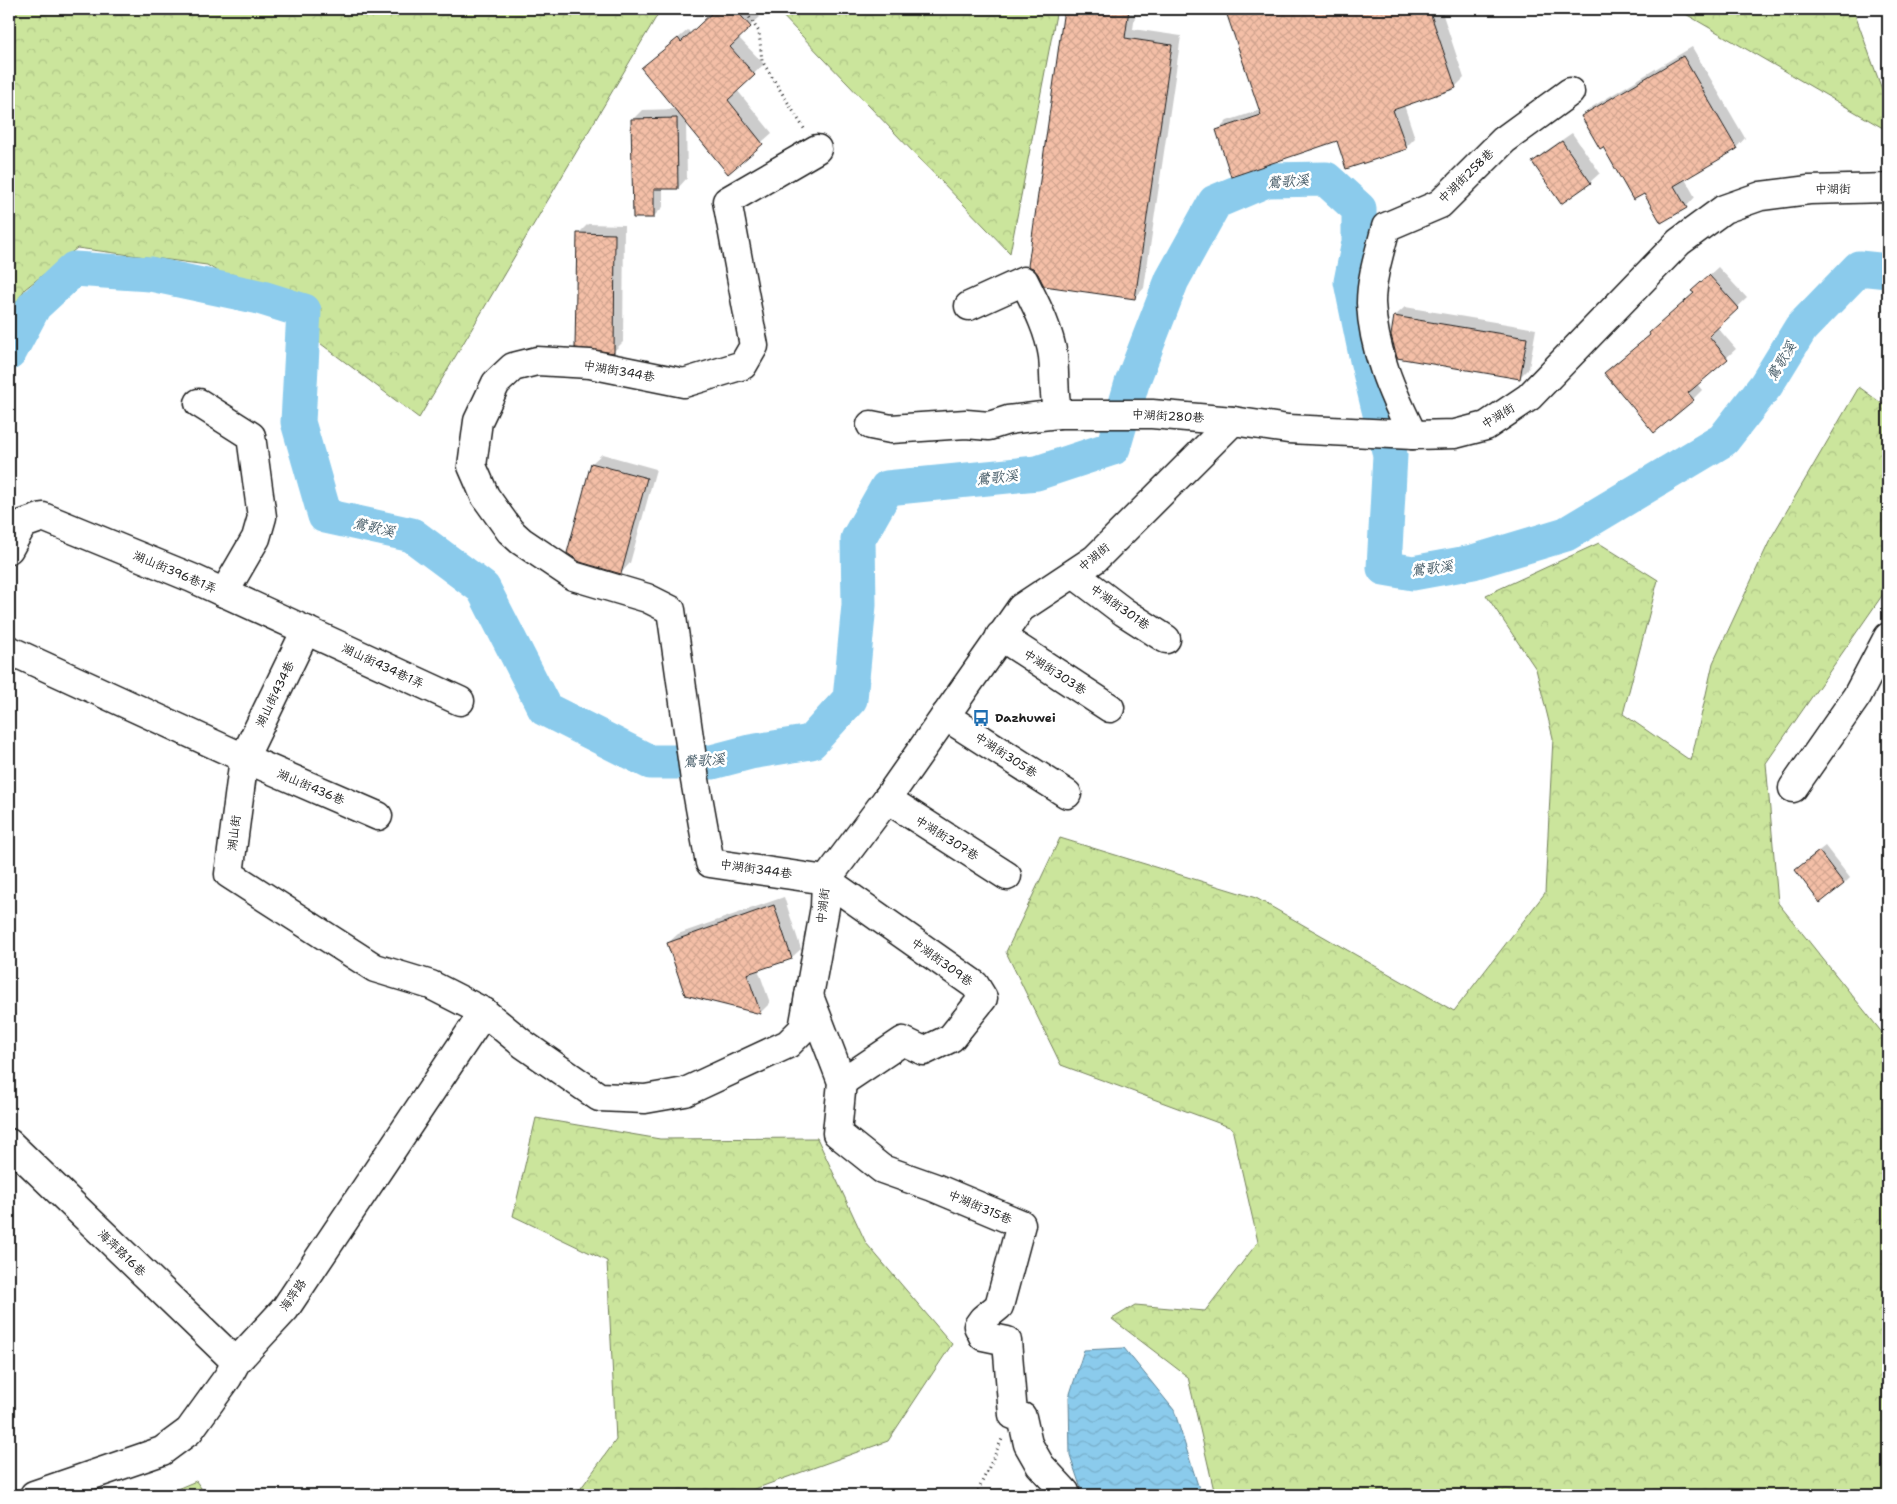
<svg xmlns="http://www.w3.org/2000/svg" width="1897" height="1504" viewBox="0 0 1897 1504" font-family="'Shantell Sans','LXGW WenKai TC',sans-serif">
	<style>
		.forest { fill: url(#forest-crowns); stroke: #74805c }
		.water { fill: url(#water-waves); stroke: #5f8599 }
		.shadow { fill: #0003 }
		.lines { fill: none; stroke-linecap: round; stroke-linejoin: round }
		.river { stroke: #8bcbec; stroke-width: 35 }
		.building { fill: url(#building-cross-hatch); stroke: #1c1c1c }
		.minor-casing { stroke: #1c1c1c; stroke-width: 31 }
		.path { stroke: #1c1c1c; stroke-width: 3; stroke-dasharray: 1 4; stroke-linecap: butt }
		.minor { stroke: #fff; stroke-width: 28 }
		.labels { text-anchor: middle; stroke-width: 5; stroke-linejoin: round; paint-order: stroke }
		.street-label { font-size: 12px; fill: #1c1c1c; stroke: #fff }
		.poi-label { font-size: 12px; font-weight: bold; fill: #1c1c1c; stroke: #fff; text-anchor: start }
		.water-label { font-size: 14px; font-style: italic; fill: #435965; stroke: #fff }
	</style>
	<defs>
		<pattern id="forest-crowns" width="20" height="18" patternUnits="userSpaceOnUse" patternTransform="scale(1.25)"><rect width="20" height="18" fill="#cbe59c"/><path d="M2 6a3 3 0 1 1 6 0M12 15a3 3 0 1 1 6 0" fill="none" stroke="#aec486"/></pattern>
		<pattern id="water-waves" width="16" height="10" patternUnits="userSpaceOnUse" patternTransform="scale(1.25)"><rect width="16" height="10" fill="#8bcbec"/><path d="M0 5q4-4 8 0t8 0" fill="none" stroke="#77aeca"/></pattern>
		<pattern id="building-cross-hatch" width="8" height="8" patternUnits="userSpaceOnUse" patternTransform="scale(1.25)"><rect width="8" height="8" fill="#f4bfa7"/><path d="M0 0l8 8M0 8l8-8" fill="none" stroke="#d1a48f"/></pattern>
	</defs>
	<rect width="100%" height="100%" fill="#fff"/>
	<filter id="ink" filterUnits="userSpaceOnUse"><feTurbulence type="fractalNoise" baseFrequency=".02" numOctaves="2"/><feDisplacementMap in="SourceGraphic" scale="10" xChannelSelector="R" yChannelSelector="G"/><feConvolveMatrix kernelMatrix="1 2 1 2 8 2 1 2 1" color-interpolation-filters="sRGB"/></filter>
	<g filter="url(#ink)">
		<!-- forest -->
		<g class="forest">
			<path d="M9 9H661L419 418 259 297 207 265 77 248 25 289 9 314Z"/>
			<path d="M776 9H1057L1010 253Z"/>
			<path d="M1677 9H1853L1888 106V131Z"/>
			<path d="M1859 387 1888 408V587L1766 763 1778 903 1888 1040V1495H1215L1188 1377 1112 1319 1135 1305 1205 1311 1258 1242 1232 1128 1061 1065 1006 952 1060 838 1256 898 1454 1011 1545 893 1553 738 1536 669 1486 595 1599 543 1658 580 1623 714 1691 761 1713 663 1771 538Z"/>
			<path d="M536 1118 660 1139 817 1138 866 1243 952 1344 888 1441 738 1495H576L616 1440 607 1261 513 1216Z"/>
			<path d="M196 1481 206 1495H163Z"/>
		</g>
		<!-- water -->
		<path class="water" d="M1124 1348 1174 1410 1201 1495H1083L1070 1456 1069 1397 1084 1350Z"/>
		<!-- shadow -->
		<g class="shadow">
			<path d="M718 9H752L760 17 738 37 764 64 737 90 772 133 728 172 686 122 687 178 678 188H663V207L654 216 632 120 642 110 676 109 642 68 688 30 691 34Z"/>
			<path d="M1065 9H1136L1133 29 1181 36 1144 288 1135 298 1029 265Z"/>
			<path d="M1226 9H1441L1464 78 1455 87 1404 105 1415 138 1406 147 1337 139 1217 131 1227 121 1260 110Z"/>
			<path d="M1692 47 1745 138 1736 148 1685 179 1695 197 1686 207 1645 192 1603 145 1582 116 1592 107Z"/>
			<path d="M1572 133 1600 173 1590 182 1534 162 1543 153Z"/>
			<path d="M588 224 624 225 623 342 613 352 578 234Z"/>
			<path d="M1718 267 1747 298 1717 327 1736 349 1697 384 1702 390 1693 399 1615 364 1651 334 1695 293 1702 282Z"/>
			<path d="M1405 307 1536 329 1529 368 1519 378 1395 316Z"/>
			<path d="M602 454 656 469 630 563 621 573 592 463Z"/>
			<path d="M1825 846 1850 878 1844 884 1802 864Z"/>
			<path d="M784 897 801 949 791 958 758 969 770 1003 761 1012 686 994 668 943 678 934Z"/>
		</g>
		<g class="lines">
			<!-- river -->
			<path class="river" d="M9 353 34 306 74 269 150 274 259 297 304 311 298 422 325 516 412 535 483 588 545 709 650 762H712L750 752 811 742 850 699 859 605 858 539 887 488 1037 473 1113 448 1132 383 1172 280 1215 202 1267 180 1326 179 1359 209V242L1351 282 1367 360 1390 455 1384 568 1413 573 1473 562 1566 534 1723 440 1766 385 1801 328 1859 268 1888 271"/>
		</g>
		<!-- building -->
		<g class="building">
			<path d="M716 9H735L751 27 730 47 755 75 728 100 763 144 728 174 641 68 678 38 681 42Z"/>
			<path d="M1064 9H1129L1125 38 1172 45 1135 299 1044 286 1038 274 1033 268 1028 266Z"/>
			<path d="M1225 9H1429L1456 88 1393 110 1407 149 1346 169 1337 141 1231 177 1216 130 1261 115Z"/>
			<path d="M1683 56 1737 149 1674 186 1687 208 1661 223 1644 194 1633 200 1603 147 1600 149 1581 116Z"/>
			<path d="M677 118 678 189H654V218H633L631 119Z"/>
			<path d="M1562 141 1591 183 1561 204 1532 162Z"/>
			<path d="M577 233 615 234 614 353 575 348Z"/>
			<path d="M1709 275 1739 308 1709 336 1728 359 1688 393 1694 400 1654 433 1604 373 1650 335 1649 333 1694 293 1691 291Z"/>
			<path d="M1394 316 1527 338 1520 379 1397 358 1391 335Z"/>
			<path d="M591 463 647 478 621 574 580 562 567 553Z"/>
			<path d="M1819 851 1844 884 1820 903 1795 870Z"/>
			<path d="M774 905 792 959 747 974 761 1014 685 995 667 943Z"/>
		</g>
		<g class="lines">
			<!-- minor casing -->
			<g class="minor-casing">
				<g id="minor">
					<path d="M817 149 727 201 754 346 743 365 684 383 590 364 537 361 513 367 496 383 478 421 472 466 485 496 510 531 521 541 573 576 647 598 671 610 695 780 710 863 826 880 975 985 983 998 951 1038 924 1051 903 1041 842 1082"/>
					<path d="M199 403 251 436 262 517 256 538 224 593"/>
					<path d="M1058 414H1152L1233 421"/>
					<path d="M871 425 891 429 966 424 989 426 1008 420 1058 414C1053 395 1055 376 1053 356 1049 329 1036 305 1024 281L969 306"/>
					<path d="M1413 435C1392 393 1373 350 1371 303 1371 278 1380 251 1386 227L1440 204 1504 140 1570 92"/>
					<path d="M9 549 23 524 43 517 192 578 460 701"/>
					<path d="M1074 574 1124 612 1166 639"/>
					<path d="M306 630 244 758 378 816"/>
					<path d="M1000 636 1110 708"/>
					<path d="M9 650 244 758 229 874 375 968 431 985 484 1012 523 1044 599 1097 645 1099 685 1092 788 1044 803 1029 825 907 826 880 887 799 1021 608 1095 559 1233 421 1288 429 1413 435 1455 434 1486 426 1529 397 1679 242 1724 209 1761 196 1809 190 1888 188"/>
					<path d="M945 716 1067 794"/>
					<path d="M1793 788 1857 696 1888 637"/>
					<path d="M887 799 1007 876"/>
					<path d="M809 996 842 1082 837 1133 882 1169 933 1187 1021 1224 999 1306 983 1319 978 1326 983 1336 1007 1341 1013 1415 1022 1417 1028 1444 1040 1465 1065 1492"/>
					<path d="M9 1143 236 1362"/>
					<path d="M34 1495 162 1451 189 1431 228 1377 236 1362 285 1309 484 1012"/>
				</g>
			</g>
			<!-- path -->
			<g class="path">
				<path d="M744 9 759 32 762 61 805 130"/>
				<path d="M976 1495 1003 1437"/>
			</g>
			<!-- minor -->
			<use href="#minor" class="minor"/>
		</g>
	</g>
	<!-- icons -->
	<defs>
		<g id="bus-bare" transform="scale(1.35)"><path d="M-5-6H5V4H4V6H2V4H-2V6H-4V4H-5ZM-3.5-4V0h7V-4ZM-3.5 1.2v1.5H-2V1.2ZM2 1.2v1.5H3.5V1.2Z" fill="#1f6fb2" stroke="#fff" stroke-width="2.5" paint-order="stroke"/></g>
	</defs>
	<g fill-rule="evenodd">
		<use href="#bus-bare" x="981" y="718"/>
	</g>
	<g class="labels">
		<!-- street labels -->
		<g class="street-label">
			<text transform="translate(1466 176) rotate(-44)" y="4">中湖街258巷</text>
			<text transform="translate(1833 189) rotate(-1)" y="4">中湖街</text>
			<text transform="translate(619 371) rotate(10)" y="4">中湖街344巷</text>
			<text transform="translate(1168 416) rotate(3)" y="4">中湖街280巷</text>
			<text transform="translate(1498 416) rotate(-31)" y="4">中湖街</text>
			<text transform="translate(1094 557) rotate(-40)" y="4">中湖街</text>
			<text transform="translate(175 572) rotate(23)" y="4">湖山街396巷1弄</text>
			<text transform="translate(1120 607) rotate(35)" y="4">中湖街301巷</text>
			<text transform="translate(383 666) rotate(25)" y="4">湖山街434巷1弄</text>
			<text transform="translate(1055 672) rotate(33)" y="4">中湖街303巷</text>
			<text transform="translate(275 694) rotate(-64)" y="4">湖山街434巷</text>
			<text transform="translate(1006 755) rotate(33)" y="4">中湖街305巷</text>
			<text transform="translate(311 787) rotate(23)" y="4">湖山街436巷</text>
			<text transform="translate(234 833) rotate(-83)" y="4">湖山街</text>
			<text transform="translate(947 838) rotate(32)" y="4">中湖街307巷</text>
			<text transform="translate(756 869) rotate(8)" y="4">中湖街344巷</text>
			<text transform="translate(823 906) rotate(-84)" y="4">中湖街</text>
			<text transform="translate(942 962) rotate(36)" y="4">中湖街309巷</text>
			<text transform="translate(980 1207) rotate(23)" y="4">中湖街315巷</text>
			<text transform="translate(122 1253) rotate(44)" y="4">海萍路16巷</text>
			<text transform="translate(293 1295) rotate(-55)" y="4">海萍路</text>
		</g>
		<!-- poi labels -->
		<g class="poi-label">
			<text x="995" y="722">Dazhuwei</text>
		</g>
		<!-- water labels -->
		<g class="water-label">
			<text transform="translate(1288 181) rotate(-4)" y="5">鶯歌溪</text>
			<text transform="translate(1781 361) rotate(-59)" y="5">鶯歌溪</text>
			<text transform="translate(997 477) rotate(-6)" y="5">鶯歌溪</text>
			<text transform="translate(374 527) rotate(13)" y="5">鶯歌溪</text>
			<text transform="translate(1432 568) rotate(-7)" y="5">鶯歌溪</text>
			<text transform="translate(704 760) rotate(-4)" y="5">鶯歌溪</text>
		</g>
	</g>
	<!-- margin -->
	<rect width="1897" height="1504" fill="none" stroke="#fff" stroke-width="30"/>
	<rect x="15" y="15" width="1867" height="1474" fill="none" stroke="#1c1c1c" stroke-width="2" filter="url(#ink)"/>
</svg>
